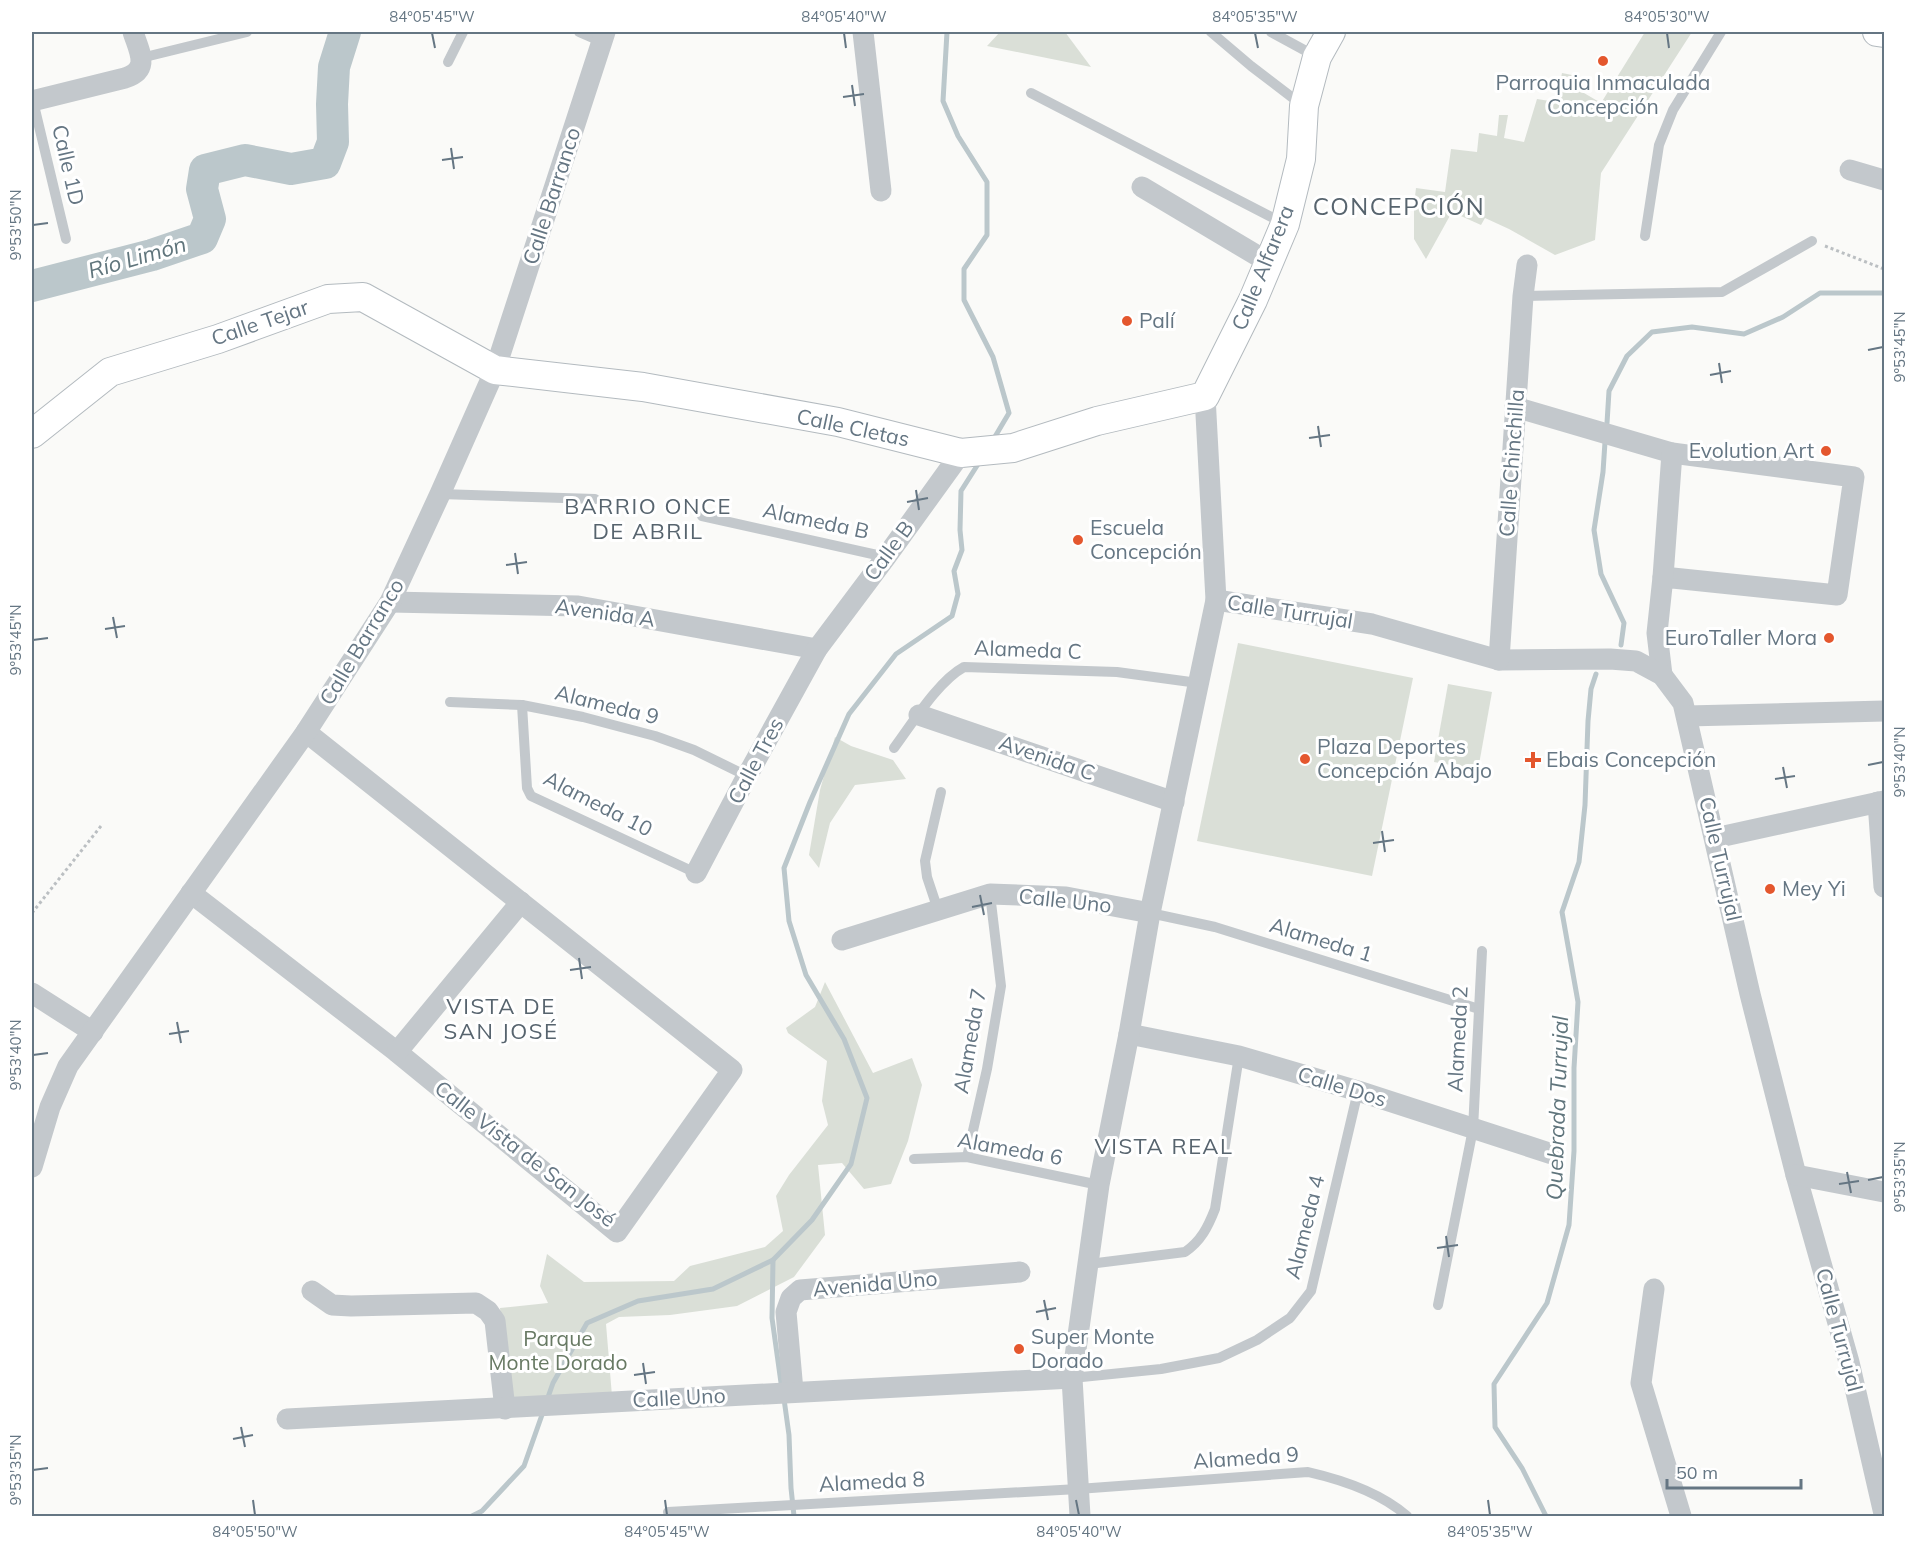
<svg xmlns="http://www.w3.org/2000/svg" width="1916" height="1548" viewBox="0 0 1916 1548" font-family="Mulish,sans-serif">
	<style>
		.green { fill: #dadfd7 }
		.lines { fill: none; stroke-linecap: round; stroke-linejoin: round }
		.stream { stroke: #bbc7cb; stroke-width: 5 }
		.river { stroke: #bbc7cb; stroke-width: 32 }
		.secondary-casing { stroke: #b3babf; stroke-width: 30 }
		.path { stroke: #bbbfc2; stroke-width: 3; stroke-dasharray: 3 3; stroke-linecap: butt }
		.lane { stroke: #c3c8cc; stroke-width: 10 }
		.street { stroke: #c3c8cc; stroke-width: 21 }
		.secondary { stroke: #fff; stroke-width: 28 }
		.ticks { fill: none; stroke: #657683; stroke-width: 2 }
		.poi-dot { fill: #e4572e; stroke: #fff; stroke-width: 2 }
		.labels { text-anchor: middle; stroke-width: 6; stroke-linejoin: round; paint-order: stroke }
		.poi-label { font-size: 21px; fill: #657683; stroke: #fff; text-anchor: start }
		.street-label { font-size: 21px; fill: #657683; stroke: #fff }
		.park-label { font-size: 21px; fill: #687a64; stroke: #fff }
		.water-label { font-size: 22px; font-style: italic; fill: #60757c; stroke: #fff }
		.neighbourhood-label { font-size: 22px; letter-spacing: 1.5px; fill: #57646e; stroke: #fff }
		.quarter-label { font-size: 24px; letter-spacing: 1.5px; fill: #57646e; stroke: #fff }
		.neatline { fill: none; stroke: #657683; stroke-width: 2 }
		.ticks-label { font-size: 15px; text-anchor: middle; fill: #657683 }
	</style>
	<rect width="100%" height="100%" fill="#fafaf8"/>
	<!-- green -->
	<g class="green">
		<path d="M1000 32H1065L1091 67 987 46Z"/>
		<path d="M1645 32H1692L1601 173 1595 240 1555 255 1509 229 1485 218 1481 225 1452 212 1426 259 1414 239V205L1416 188 1445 192 1451 149 1477 152 1479 133 1497 136 1499 115H1508L1504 138 1524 142 1537 99 1556 102 1562 73 1572 75 1567 83 1601 103Z"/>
		<path d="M1238 643 1413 678 1372 876 1197 841Z"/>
		<path d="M1448 684 1492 692 1478 770 1434 762Z"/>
		<path d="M835 737 851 746 893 760 906 779 855 785 830 823 819 868 809 855 820 790Z"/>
		<path d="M825 982 873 1073 912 1058 922 1085 908 1141 891 1184 864 1189 842 1163 818 1165 825 1235 794 1277 737 1306 670 1315 619 1317 606 1324 612 1396 514 1399 508 1390 500 1308 548 1303 540 1286 547 1254 584 1282 674 1281 690 1266 765 1247 783 1231 776 1196 789 1175 828 1125 822 1101 827 1061 788 1033 786 1028 815 1007Z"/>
	</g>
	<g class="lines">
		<!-- stream -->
		<g class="stream">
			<path d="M947 32 943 101 958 136 987 182V235L964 269V300L993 357 1009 413 993 440"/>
			<path d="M1607 423 1609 391 1627 356 1652 332 1692 327 1744 334 1783 317 1820 293H1884"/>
			<path d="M1605 442 1603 472 1594 530 1601 574 1624 623 1621 645"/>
			<path d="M773 1260 772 1318 782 1390"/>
			<path d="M784 1399 789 1435 791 1488 794 1516"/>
			<path d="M547 1400 553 1383 587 1323 638 1301 713 1289 773 1260 812 1220 851 1164 867 1098 844 1039 806 975 789 921 784 868 810 802 849 714 896 654 952 616 958 594 954 571 962 550 960 530 961 491 980 461"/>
			<path d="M472 1516 482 1511 524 1466 543 1412"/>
			<path d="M1546 1516 1522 1468 1495 1427 1494 1384 1547 1303 1569 1225 1574 1151V1068L1578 1002 1562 912 1579 862 1585 805 1588 721 1591 689 1596 674"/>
		</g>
		<!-- river -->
		<path class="river" d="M32 286 152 255 202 238 210 219 202 189 205 170 245 160 291 169 325 163 333 142 332 104 334 67 345 32"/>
		<!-- secondary casing -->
		<g class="secondary-casing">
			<g id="secondary">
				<path d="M1877 32 1884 33"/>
				<path d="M32 434 110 372 218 339 328 299 363 297 495 370 643 387 838 422 961 453 1013 448 1097 421 1205 396 1253 300 1285 224 1301 159 1304 106 1317 57 1331 32"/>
			</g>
		</g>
		<!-- path -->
		<g class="path">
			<path d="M1825 246 1884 269"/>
			<path d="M32 913 101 826"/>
		</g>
		<!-- lane -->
		<g class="lane">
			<path d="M579 32 602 42"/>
			<path d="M1211 32 1251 66 1302 105"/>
			<path d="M1271 32 1317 57"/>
			<path d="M141 58 247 32"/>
			<path d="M448 62 463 32"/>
			<path d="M1031 93 1285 224"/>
			<path d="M33 101 66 239"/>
			<path d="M1645 236 1659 145 1673 110 1721 32"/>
			<path d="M1523 296 1722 292 1812 241"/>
			<path d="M440 494 595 499"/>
			<path d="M702 516 886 557"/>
			<path d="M450 702 522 705 583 717 655 736 694 750 747 776"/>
			<path d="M522 705 527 788 531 796 696 873"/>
			<path d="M894 748C912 724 938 681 964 667L1117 672 1198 683"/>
			<path d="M938 910 927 877 925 861 941 792"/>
			<path d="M1150 913 1215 927 1479 1009"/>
			<path d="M967 1157 987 1069 1001 986 990 894"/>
			<path d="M914 1159 967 1157 1099 1185"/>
			<path d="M1089 1264 1185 1252C1201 1241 1208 1227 1215 1209L1239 1056"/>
			<path d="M1438 1305 1473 1129 1482 951"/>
			<path d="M1072 1378 1161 1369 1219 1358 1257 1340 1290 1318 1311 1291 1358 1091"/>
			<path d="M668 1512 1078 1489 1308 1472C1343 1480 1380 1492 1407 1516"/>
		</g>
		<!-- street -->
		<g class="street">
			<path d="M863 32 881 191"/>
			<path d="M32 101 125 78C151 70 139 51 133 32"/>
			<path d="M1850 170 1884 180"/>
			<path d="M1142 187 1268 262"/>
			<path d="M1515 407 1672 453 1854 477 1837 595 1663 577 1657 633 1662 675"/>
			<path d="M1663 577 1672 453"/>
			<path d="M1216 600 1372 624 1499 660 1610 659 1636 661 1662 675 1683 703 1750 994 1796 1175 1849 1362 1884 1514"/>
			<path d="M390 602 578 606 817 649"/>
			<path d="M1499 660 1523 296 1527 265"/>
			<path d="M919 715 1174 802"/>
			<path d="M1687 716 1884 711"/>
			<path d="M1878 802 1884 887"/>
			<path d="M1715 838 1884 801"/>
			<path d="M696 873 747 776 817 649 886 557 961 453"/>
			<path d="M191 893 397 1052 617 1232 732 1070 306 732"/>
			<path d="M842 940 990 894 1066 897 1150 913"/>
			<path d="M32 993 93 1032"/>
			<path d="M1129 1034 1239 1056 1358 1091 1552 1154"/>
			<path d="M397 1052 521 902"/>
			<path d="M32 1167 50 1107 68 1066 306 732 390 602 440 494 495 370 605 32"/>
			<path d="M1796 1175 1884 1192"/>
			<path d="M1654 1289 1641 1383 1681 1516"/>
			<path d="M312 1291 332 1305 351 1306 476 1303 488 1311 495 1321 505 1409"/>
			<path d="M793 1391 786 1312 791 1298 800 1290 1020 1272"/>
			<path d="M287 1419 1072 1378"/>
			<path d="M1080 1516 1072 1378 1099 1185 1129 1034 1150 913 1216 600 1205 396"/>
		</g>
		<!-- secondary -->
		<use href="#secondary" class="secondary"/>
	</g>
	<!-- ticks -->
	<path class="ticks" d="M432 33 435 48M844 33 846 48M1255 33 1258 48M1667 33 1669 48M852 85 855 106M843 97 864 94M451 148 454 169M442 160 463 157M33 225 48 223M1868 350 1883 347M1719 363 1722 383M1710 375 1731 371M1318 426 1321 447M1309 438 1330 435M916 490 919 510M907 502 928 498M515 553 518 574M506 565 527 562M113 617 117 638M105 629 125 626M33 640 48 638M1868 765 1883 762M1783 767 1787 788M1775 779 1795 776M1382 831 1385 852M1373 843 1394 840M980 895 984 915M972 907 992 903M579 958 582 979M570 970 591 967M177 1022 181 1043M169 1034 189 1031M33 1055 48 1053M1847 1172 1851 1193M1868 1180 1883 1177M1839 1184 1859 1181M1446 1236 1449 1257M1437 1248 1458 1245M1044 1300 1048 1320M1036 1312 1056 1308M643 1363 646 1384M634 1375 655 1372M241 1427 245 1447M233 1439 253 1435M33 1470 48 1468M253 1500 255 1515M665 1500 667 1515M1076 1500 1079 1515M1488 1500 1490 1515"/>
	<!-- markers -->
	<g class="poi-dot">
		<circle cx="1603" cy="61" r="6"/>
		<circle cx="1127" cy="321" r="6"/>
		<circle cx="1826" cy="451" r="6"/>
		<circle cx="1078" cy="540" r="6"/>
		<circle cx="1829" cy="638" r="6"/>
		<circle cx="1305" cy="759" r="6"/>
		<path d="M1530 751h6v6h6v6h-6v6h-6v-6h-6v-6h6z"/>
		<circle cx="1770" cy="889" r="6"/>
		<circle cx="1019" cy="1349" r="6"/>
	</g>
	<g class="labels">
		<!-- poi labels -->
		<g class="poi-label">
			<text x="1603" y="90" text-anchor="middle">Parroquia Inmaculada<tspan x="1603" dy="24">Concepción</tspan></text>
			<text x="1139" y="328">Palí</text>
			<text x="1814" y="458" text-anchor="end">Evolution Art</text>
			<text x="1090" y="535">Escuela<tspan x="1090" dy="24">Concepción</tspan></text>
			<text x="1817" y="645" text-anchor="end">EuroTaller Mora</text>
			<text x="1317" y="754">Plaza Deportes<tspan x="1317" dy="24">Concepción Abajo</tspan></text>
			<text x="1546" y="767">Ebais Concepción</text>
			<text x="1782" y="896">Mey Yi</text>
			<text x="1031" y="1344">Super Monte<tspan x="1031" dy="24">Dorado</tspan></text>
		</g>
		<!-- street labels -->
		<g class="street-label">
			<text transform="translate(68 165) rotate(77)" y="7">Calle 1D</text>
			<text transform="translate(552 196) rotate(-72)" y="7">Calle Barranco</text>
			<text transform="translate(1263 268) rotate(-68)" y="7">Calle Alfarera</text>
			<text transform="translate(260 323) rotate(-19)" y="7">Calle Tejar</text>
			<text transform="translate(853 428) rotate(12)" y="7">Calle Cletas</text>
			<text transform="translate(1512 463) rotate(-86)" y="7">Calle Chinchilla</text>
			<text transform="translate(816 521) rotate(12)" y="7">Alameda B</text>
			<text transform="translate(889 551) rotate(-54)" y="7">Calle B</text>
			<text transform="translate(1290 612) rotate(9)" y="7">Calle Turrujal</text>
			<text transform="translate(605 613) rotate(8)" y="7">Avenida A</text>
			<text transform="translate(362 642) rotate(-59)" y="7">Calle Barranco</text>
			<text transform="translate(1028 650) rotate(2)" y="7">Alameda C</text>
			<text transform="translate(607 705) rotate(14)" y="7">Alameda 9</text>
			<text transform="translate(1047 758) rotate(19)" y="7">Avenida C</text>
			<text transform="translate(756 761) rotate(-62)" y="7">Calle Tres</text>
			<text transform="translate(598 804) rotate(27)" y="7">Alameda 10</text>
			<text transform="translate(1720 859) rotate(77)" y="7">Calle Turrujal</text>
			<text transform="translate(1065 901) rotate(6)" y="7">Calle Uno</text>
			<text transform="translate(1321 940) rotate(17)" y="7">Alameda 1</text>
			<text transform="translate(1458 1039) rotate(-87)" y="7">Alameda 2</text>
			<text transform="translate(970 1041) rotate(-80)" y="7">Alameda 7</text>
			<text transform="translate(1342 1087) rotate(17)" y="7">Calle Dos</text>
			<text transform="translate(1010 1149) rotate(10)" y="7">Alameda 6</text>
			<text transform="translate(525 1154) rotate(38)" y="7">Calle Vista de San José</text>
			<text transform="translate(1305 1227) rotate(-76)" y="7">Alameda 4</text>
			<text transform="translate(875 1284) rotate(-5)" y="7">Avenida Uno</text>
			<text transform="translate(1839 1330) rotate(75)" y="7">Calle Turrujal</text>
			<text transform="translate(679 1398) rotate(-3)" y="7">Calle Uno</text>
			<text transform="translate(1246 1458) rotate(-4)" y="7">Alameda 9</text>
			<text transform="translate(872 1482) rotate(-3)" y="7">Alameda 8</text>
		</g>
		<!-- park labels -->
		<g class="park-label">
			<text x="558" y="1346">Parque<tspan x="558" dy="24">Monte Dorado</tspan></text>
		</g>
		<!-- water labels -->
		<g class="water-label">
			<text transform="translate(137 257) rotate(-16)" y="8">Río Limón</text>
			<text transform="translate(1557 1108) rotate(-88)" y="8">Quebrada Turrujal</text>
		</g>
		<!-- neighbourhood labels -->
		<g class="neighbourhood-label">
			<text x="648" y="514">BARRIO ONCE<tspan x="648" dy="25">DE ABRIL</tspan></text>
			<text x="501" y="1014">VISTA DE<tspan x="501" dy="25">SAN JOSÉ</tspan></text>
			<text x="1164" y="1154">VISTA REAL</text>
		</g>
		<!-- quarter labels -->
		<g class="quarter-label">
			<text x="1399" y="215">CONCEPCIÓN</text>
		</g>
	</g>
	<!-- border -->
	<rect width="1916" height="1548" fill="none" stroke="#ffffff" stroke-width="66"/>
	<!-- scale -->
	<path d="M1667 1479v9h134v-9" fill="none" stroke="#657683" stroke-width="3"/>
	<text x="1676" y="1479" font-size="18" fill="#657683" stroke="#ffffff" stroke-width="4.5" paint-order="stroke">50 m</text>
	<rect x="33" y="33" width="1850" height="1482" class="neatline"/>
	<g class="ticks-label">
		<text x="432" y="22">84°05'45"W</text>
		<text x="844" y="22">84°05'40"W</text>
		<text x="1255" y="22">84°05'35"W</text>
		<text x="1667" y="22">84°05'30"W</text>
		<text transform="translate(16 225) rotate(-90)" y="5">9°53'50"N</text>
		<text transform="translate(1900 347) rotate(-90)" y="5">9°53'45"N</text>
		<text transform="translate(16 640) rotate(-90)" y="5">9°53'45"N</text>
		<text transform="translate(1900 762) rotate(-90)" y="5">9°53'40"N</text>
		<text transform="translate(16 1055) rotate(-90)" y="5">9°53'40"N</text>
		<text transform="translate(1900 1177) rotate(-90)" y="5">9°53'35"N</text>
		<text transform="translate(16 1470) rotate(-90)" y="5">9°53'35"N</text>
		<text x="255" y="1537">84°05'50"W</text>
		<text x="667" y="1537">84°05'45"W</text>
		<text x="1079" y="1537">84°05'40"W</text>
		<text x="1490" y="1537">84°05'35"W</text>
	</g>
</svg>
